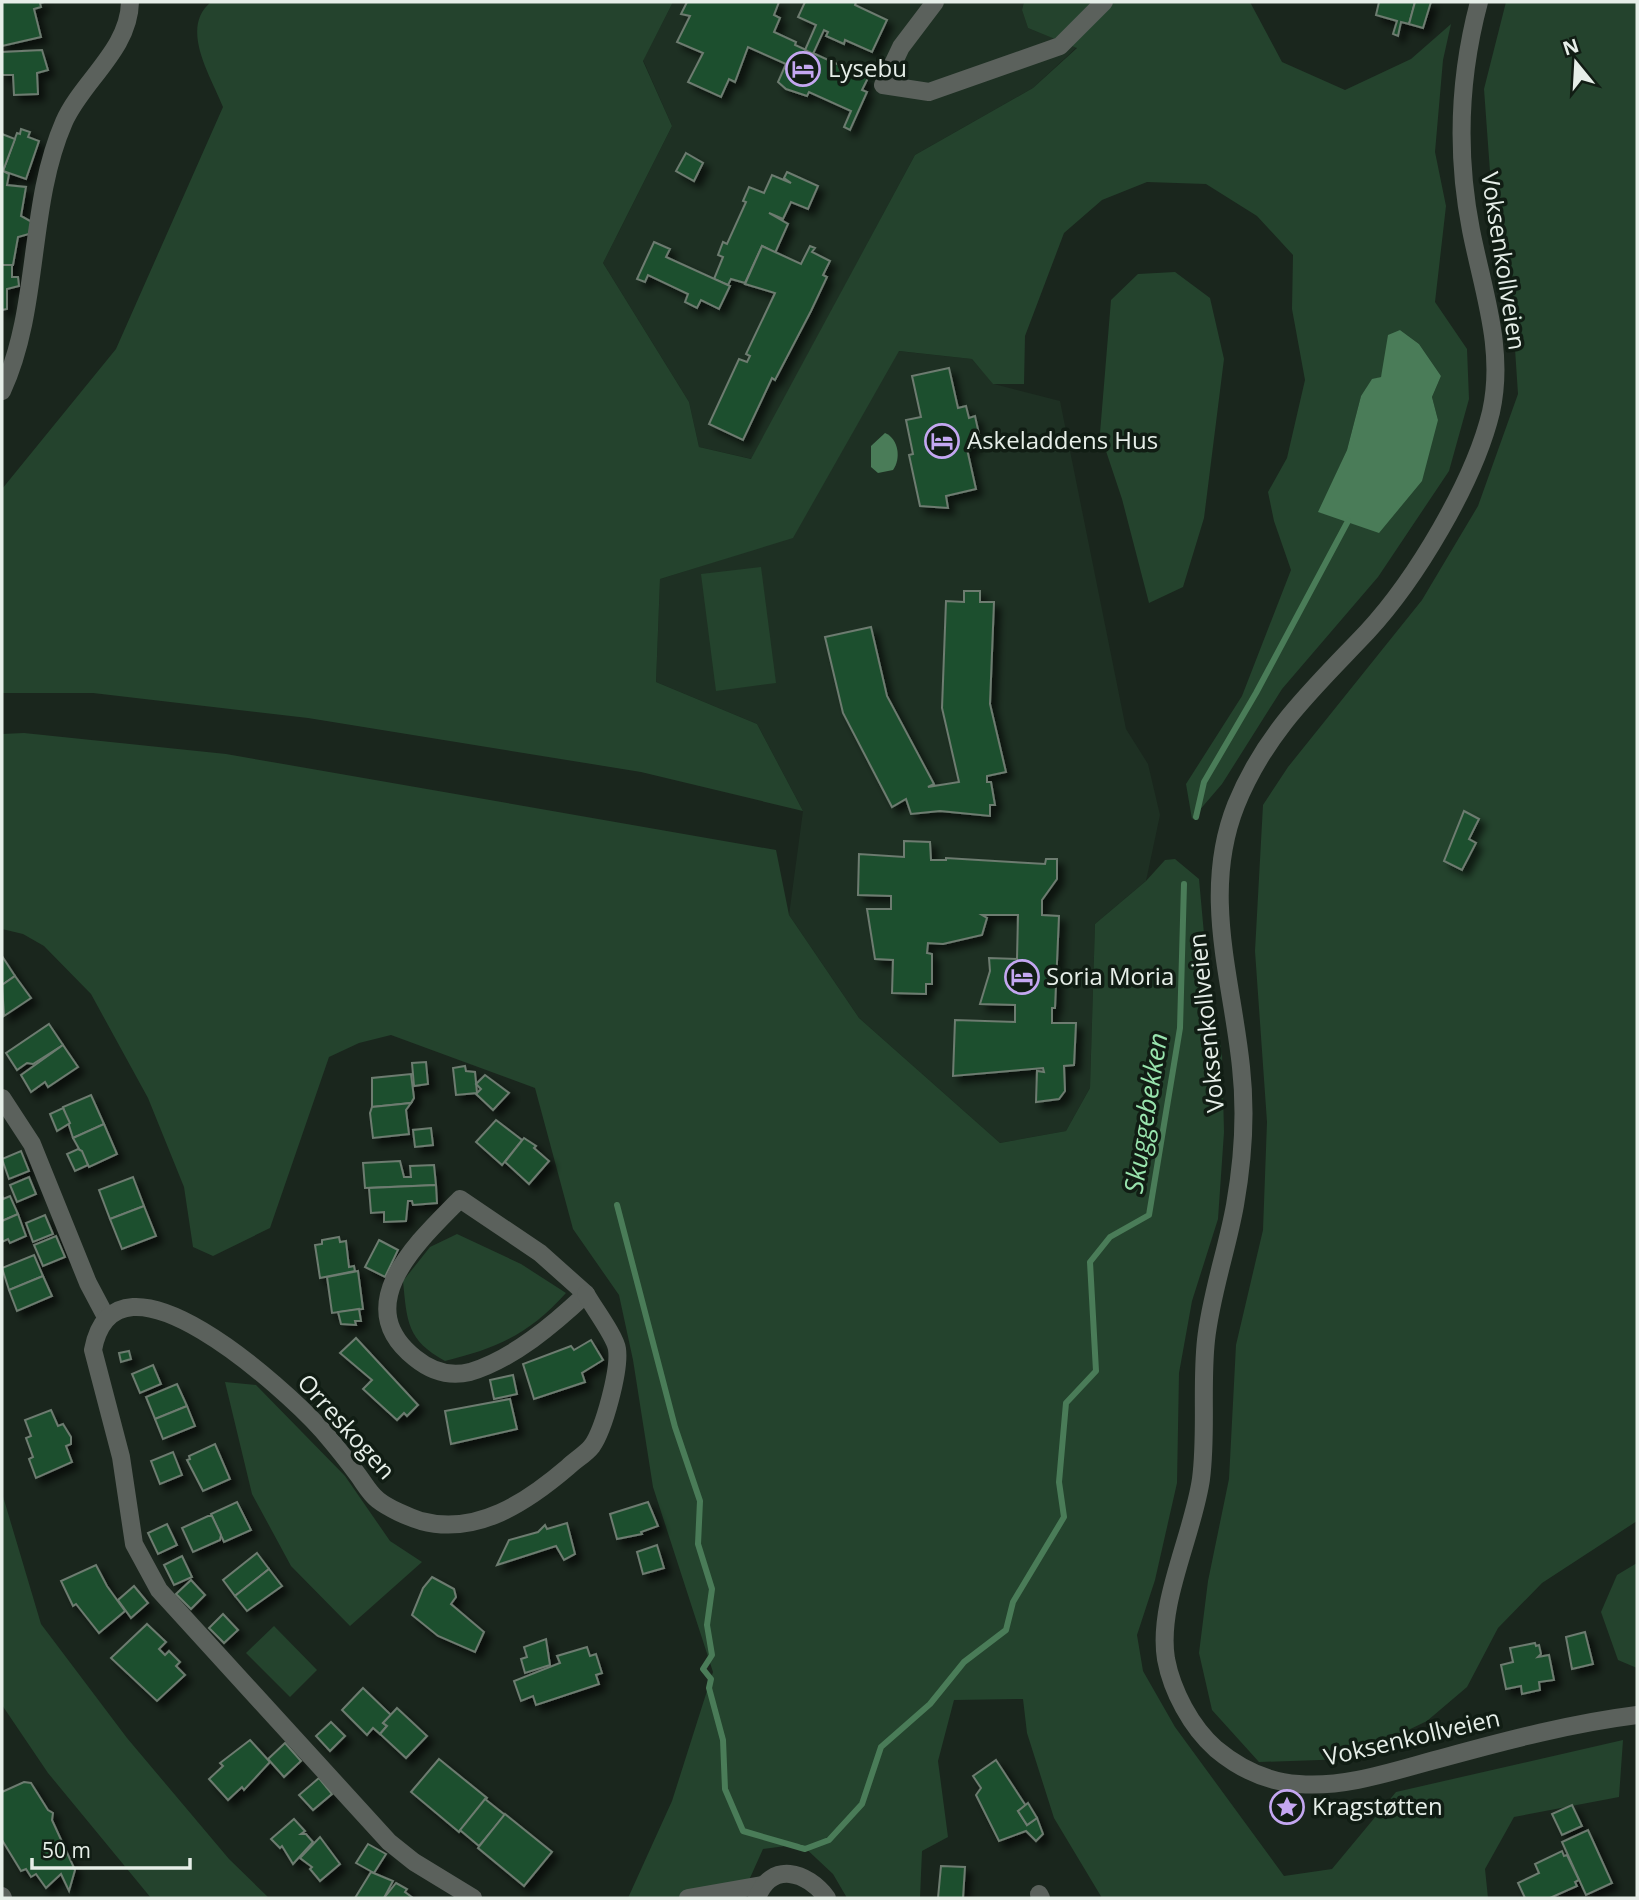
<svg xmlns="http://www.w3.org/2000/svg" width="1639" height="1900" viewBox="0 0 1639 1900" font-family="'Open Sans',sans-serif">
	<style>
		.built { fill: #1e3023 }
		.green { fill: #24432d; fill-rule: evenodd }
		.water { fill: #4a7c58 }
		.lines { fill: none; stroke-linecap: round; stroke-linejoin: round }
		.stream { stroke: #4a7c58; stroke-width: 6 }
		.building { fill: #1e502f; stroke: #6d7b70; stroke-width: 2; filter: url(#shadow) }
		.minor { stroke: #5b615c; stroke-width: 18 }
		.labels { text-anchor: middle; stroke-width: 7; stroke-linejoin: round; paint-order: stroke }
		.poi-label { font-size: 24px; fill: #e6eee8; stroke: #111d14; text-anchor: start }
		.street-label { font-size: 24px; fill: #e6eee8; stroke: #111d14 }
		.water-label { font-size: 26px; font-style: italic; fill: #99e5ae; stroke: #111d14 }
	</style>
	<defs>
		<filter id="shadow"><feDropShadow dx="6" dy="6" stdDeviation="3.5" flood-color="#0009"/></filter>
	</defs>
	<rect width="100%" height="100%" fill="#1a261d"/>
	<!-- built -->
	<g class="built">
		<path d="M673 2H1024L1022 10 1028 28 1077 47 1033 88 915 155 752 459 699 447 689 402 603 263 672 126 643 60Z"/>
		<path d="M898 351 972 359 994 384 1060 401 1126 729 1148 764 1160 815 1146 881 1095 924 1090 1088 1066 1131 1000 1143 859 1018 789 915 803 811 757 724 656 682 660 579 793 537Z"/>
	</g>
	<!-- green -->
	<g class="green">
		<path d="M211 2H673L643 61 672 126 603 263 689 402 699 447 751 459 915 155 1033 88 1077 48 1028 28 1022 10 1024 2H1250L1282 62 1345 90 1411 59 1451 24 1443 60 1435 152 1446 206 1435 302 1467 349 1469 399 1449 471 1378 577 1282 689 1222 784 1192 819 1186 784 1242 696 1291 570 1274 521 1268 492 1287 458 1305 380 1292 309 1293 255 1257 216 1206 184 1147 182 1102 200 1064 233 1025 336 1024 384H993L972 359 899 351 793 538 660 579 656 682 757 724 803 811 641 772 308 718 93 693H2V489L116 349 223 107C211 76 179 28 211 2ZM1400 330 1419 344 1441 376 1432 397 1438 420 1348 521 1319 512 1347 450 1361 396 1372 380 1381 377Z"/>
		<path d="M1506 2H1637V1521L1542 1583 1498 1628 1467 1687 1427 1721 1348 1759 1259 1762 1212 1710 1199 1653 1208 1581 1229 1479 1236 1345 1263 1230 1267 1122 1255 951 1263 805 1288 767 1422 600 1478 506 1518 394 1512 304 1493 213 1484 89Z"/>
		<path d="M1175 272 1210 298 1224 359 1204 518 1183 587 1149 603 1122 499 1100 433 1111 300 1138 274Z"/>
		<path d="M761 567 776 683 716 691 701 574Z"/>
		<path d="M24 733 226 754 776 850 789 915 859 1018 1000 1143 1066 1131 1090 1088 1095 924 1146 881 1165 860 1175 859 1199 879 1208 978 1222 1053 1224 1132 1218 1219 1192 1301 1179 1373 1177 1483 1155 1580 1137 1635 1143 1671 1175 1727 1284 1876 1332 1869 1396 1792 1623 1740 1619 1797 1514 1817 1485 1869 1488 1898H1102L1054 1818 1027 1733 1023 1699 954 1700 938 1761 948 1837 922 1851 920 1898H847L833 1874 801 1844 763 1849 741 1898H628L672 1801 713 1672 653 1487 633 1360 619 1295 573 1229 535 1088 391 1035 359 1043 329 1057 270 1228 213 1256 193 1247 184 1187 148 1098 91 994 44 946 23 934 2 929V734Z"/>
		<path d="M457 1234 521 1264 566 1293C529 1334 498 1348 445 1361 407 1340 407 1322 403 1281L430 1247Z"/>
		<path d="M225 1382 256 1385 345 1476 390 1541 422 1562 350 1626 291 1566 252 1494Z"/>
		<path d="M2 1493 41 1624 127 1738 229 1859 269 1898H151L48 1773 2 1705Z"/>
		<path d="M1637 1563V1668L1618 1660 1601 1612 1617 1575Z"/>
		<path d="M274 1626 317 1670 290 1697 246 1653Z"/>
	</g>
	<!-- water -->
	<g class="water">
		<path d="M1400 330 1419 344 1441 376 1432 397 1438 420 1422 481 1379 533 1318 512 1347 450 1361 396 1372 379 1381 377 1388 335Z"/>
		<path d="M885 433C899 439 901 459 893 470L878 473 871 467V446Z"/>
	</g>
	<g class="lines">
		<!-- stream -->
		<g class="stream">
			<path d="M1196 817 1204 782 1256 693 1348 521"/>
			<path d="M617 1205 675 1427 700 1501 698 1544 712 1589 707 1625 712 1655 703 1669 711 1679 709 1688 723 1740 725 1789 743 1831 805 1849 829 1840 862 1804 881 1747 930 1704 964 1662 1006 1630 1013 1602 1064 1517 1059 1482 1066 1403 1096 1371 1090 1262 1110 1237 1149 1215 1180 1028 1184 884"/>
		</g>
	</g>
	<!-- building -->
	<g class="building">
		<path d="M2 2H44L40 3 41 7 34 9 41 37 2 46Z"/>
		<path d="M687 2H779L774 15 780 18 774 32 796 42 795 45 868 78 862 90 867 92 850 130 844 127 851 111 809 92 807 96 786 89 778 82 786 64 748 47 735 82 729 79 721 97 688 82 703 53 677 42 690 16 681 14Z"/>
		<path d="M805 2H856L855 5 887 20 872 52 845 40 844 44 826 36 828 32 824 30 813 54 805 50 816 25 798 17Z"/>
		<path d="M1379 2H1415L1409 24 1401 22 1398 36 1393 34 1397 21 1376 15Z"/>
		<path d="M1415 2H1431L1423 28 1409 24Z"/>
		<path d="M42 50 48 70 37 73 38 94 14 95 13 75H2V52Z"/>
		<path d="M21 129 30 132 28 137 39 141 26 179 3 171 17 133 20 134Z"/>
		<path d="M2 134 15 139 3 171 9 174 7 185 26 187 21 216 32 222 29 234 18 237 13 265H2Z"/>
		<path d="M686 153 703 163 694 181 676 171Z"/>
		<path d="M787 172 818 186 808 209 791 202 783 219 769 213 788 224 775 253 762 246 745 283 731 279 728 285 714 279 723 257 718 255 723 242 727 244 746 202 743 201 749 187 764 193 772 175 791 183 784 178Z"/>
		<path d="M654 242 670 249 666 257 730 286 719 309 701 300 697 308 685 302 688 294 648 275 645 282 637 279Z"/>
		<path d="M762 246 801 264 810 246 815 248 812 252 830 261 823 275 827 277 811 311 775 380 772 378 743 440 709 424 739 359 747 362 750 356 746 354 775 293 745 284Z"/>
		<path d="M2 265H12V277H18L19 286 7 289V309L2 310Z"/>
		<path d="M949 368 958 408 966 406 969 418 975 416 979 434 973 436 975 447 967 449 976 489 946 496 948 508 920 506 909 455 913 454 906 420 921 417 912 376Z"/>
		<path d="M964 591H980V602H994L990 704 1006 772 987 776V782H991L995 805H990V816L940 811 911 814 906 799 892 807 843 713 825 637 871 627 887 696 934 784 928 787 959 782 942 708 946 601 964 602Z"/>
		<path d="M1464 811 1479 819 1469 839 1476 843 1462 870 1444 861Z"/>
		<path d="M904 841 930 842 931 860H946V858L1045 864 1046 859H1057V879L1042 900V915L1059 916 1055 1008H1052V1023H1076L1074 1065 1064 1066 1065 1091 1059 1099 1036 1102 1037 1071 1044 1072 1043 1068 953 1076 955 1020 1015 1022V1005L980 1004 990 971 989 958 1017 959 1018 915H982L987 918 982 935 943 944 928 943 927 953 932 954V984H926V994L892 993 893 960 875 959 867 909H891V896L858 895 859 854 904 857Z"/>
		<path d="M2 956 15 976 2 985Z"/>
		<path d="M15 976 31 998 4 1016 2 985Z"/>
		<path d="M49 1024 63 1045 33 1064 27 1063 17 1070 6 1053Z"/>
		<path d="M63 1045 78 1067 48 1087 45 1082 31 1092 21 1075Z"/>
		<path d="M426 1062 428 1084 414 1086 412 1063Z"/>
		<path d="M465 1066 466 1071 475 1072 477 1093 456 1095 453 1068Z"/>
		<path d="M411 1074 414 1098 411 1103 372 1107V1078Z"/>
		<path d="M485 1075 509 1093 493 1110 476 1094 481 1089 476 1084Z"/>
		<path d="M91 1095 104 1124 73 1138 63 1107Z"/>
		<path d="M411 1103 406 1110 409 1134 373 1138 370 1113 372 1107Z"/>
		<path d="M63 1108 70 1123 57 1131 50 1114Z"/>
		<path d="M496 1120 522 1140 502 1165 476 1142Z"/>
		<path d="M104 1124 117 1154 89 1167 73 1138Z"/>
		<path d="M431 1128 433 1145 415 1147 413 1130Z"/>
		<path d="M524 1138 536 1146 534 1148 549 1161 529 1184 505 1162Z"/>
		<path d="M78 1149 82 1151 88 1165 75 1171 67 1154Z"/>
		<path d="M21 1151 29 1171 9 1179 2 1159Z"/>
		<path d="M400 1161 404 1177H411L410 1166 434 1165 436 1185 365 1188 363 1163Z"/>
		<path d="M29 1177 36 1194 17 1202 10 1185Z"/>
		<path d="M133 1177 144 1206 110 1219 99 1190Z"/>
		<path d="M436 1185 437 1203 413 1205 412 1201H408L406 1221 384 1222V1212L371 1213 369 1188Z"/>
		<path d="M2 1195 3 1199 10 1196 18 1214 2 1221Z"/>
		<path d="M144 1206 156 1236 122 1249 110 1219Z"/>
		<path d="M18 1214 26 1236 10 1243 8 1239 2 1242V1221Z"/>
		<path d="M45 1215 53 1234 33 1242 26 1223Z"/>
		<path d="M56 1236 65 1257 43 1266 34 1245Z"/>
		<path d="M339 1237 340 1242 346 1241 349 1267 354 1266 355 1271 320 1278 315 1245 322 1244V1240Z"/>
		<path d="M379 1240 398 1250 385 1277 365 1267Z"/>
		<path d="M34 1255 43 1276 9 1290 2 1268Z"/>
		<path d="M358 1271 363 1309 332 1313 327 1277Z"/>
		<path d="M43 1276 52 1296 17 1311 9 1290Z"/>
		<path d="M359 1309 361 1321H355L356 1325 341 1324 338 1312Z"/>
		<path d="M356 1338 418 1405 407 1416 404 1413 397 1420 363 1389 372 1380 340 1353Z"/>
		<path d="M591 1340 603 1360 582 1373 585 1382 534 1399 523 1364 571 1346 574 1350Z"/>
		<path d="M129 1351 131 1359 121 1362 119 1353Z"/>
		<path d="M153 1365 161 1384 140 1393 132 1374Z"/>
		<path d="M513 1375 517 1394 494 1399 490 1380Z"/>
		<path d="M177 1384 187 1406 155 1419 146 1397Z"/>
		<path d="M510 1399 517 1429 451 1444 445 1411Z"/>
		<path d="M187 1406 195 1426 163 1439 155 1419Z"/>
		<path d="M51 1410 58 1426 63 1424 71 1437V1444L66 1446 72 1462 36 1478 29 1459 33 1457 26 1438 31 1436 25 1420Z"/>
		<path d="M215 1444 230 1479 203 1491 187 1460 190 1459 189 1456Z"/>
		<path d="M173 1452 182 1475 160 1484 151 1461Z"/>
		<path d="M237 1502 251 1530 224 1542 211 1514Z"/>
		<path d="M648 1502 658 1526 641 1532 642 1534 617 1539 610 1514Z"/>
		<path d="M208 1516H212L221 1535 220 1540 193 1552 182 1528Z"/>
		<path d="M567 1523 575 1554 564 1560 556 1546 497 1565 509 1540 538 1532 545 1525 547 1529Z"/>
		<path d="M167 1524 177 1545 158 1554 148 1533Z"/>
		<path d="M657 1545 664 1568 643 1574 637 1552Z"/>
		<path d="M257 1553 269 1569 235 1596 223 1580Z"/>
		<path d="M182 1556 192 1577 174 1585 164 1565Z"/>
		<path d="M96 1565 107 1586 125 1611 99 1633 76 1604 73 1606 61 1581Z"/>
		<path d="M269 1569 282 1586 247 1611 235 1596Z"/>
		<path d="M432 1577 454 1589 456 1597 451 1604 484 1632 475 1652 438 1636 412 1615 423 1588Z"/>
		<path d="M191 1580 205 1595 191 1609 176 1594Z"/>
		<path d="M134 1586 148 1603 131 1618 118 1600Z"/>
		<path d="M223 1614 238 1630 224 1643 209 1628Z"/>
		<path d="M147 1624 166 1642 159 1649 165 1655 169 1651 180 1662 176 1666 185 1675 157 1701 111 1658Z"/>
		<path d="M1585 1632 1593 1664 1572 1669 1566 1637Z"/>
		<path d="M546 1639 550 1665 525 1673 521 1659 527 1657 524 1647Z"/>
		<path d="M1535 1643 1536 1646 1539 1645 1541 1654 1538 1657 1549 1655 1554 1680 1539 1682 1540 1690 1522 1694 1521 1686 1506 1689 1501 1665 1513 1662 1510 1648Z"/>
		<path d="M587 1647 590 1656 596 1654 602 1673 596 1675 599 1684 536 1705 533 1696 521 1701 514 1681 560 1663 557 1656Z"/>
		<path d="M363 1688 391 1715 383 1723 387 1726 380 1734 373 1728 367 1735 342 1710Z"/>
		<path d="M397 1708 427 1736 406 1758 380 1734 387 1726 383 1723Z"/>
		<path d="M331 1722 345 1736 330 1751 316 1736Z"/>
		<path d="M250 1740 270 1762 244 1790 242 1787 228 1800 209 1779 223 1766 220 1763Z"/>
		<path d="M285 1743 301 1761 284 1777 268 1759Z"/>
		<path d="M439 1759 487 1798 459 1832 411 1792Z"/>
		<path d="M996 1760 1026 1806 1018 1811 1027 1825 1037 1818 1043 1834 1036 1841 1026 1831 999 1841 976 1795 981 1788 973 1776Z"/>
		<path d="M319 1778 332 1794 313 1810 299 1795Z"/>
		<path d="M24 1782 31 1783 48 1810 53 1813 52 1820 75 1870 69 1891 61 1874 46 1888 36 1874 31 1877 26 1869 21 1871 2 1840V1792Z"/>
		<path d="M485 1799 505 1815 479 1846 460 1830Z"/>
		<path d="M1028 1803 1037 1818 1027 1825 1018 1811Z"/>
		<path d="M1572 1805 1582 1826 1562 1835 1552 1814Z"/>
		<path d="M505 1814 552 1852 524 1886 478 1848Z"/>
		<path d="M294 1819 305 1831 301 1834H306L313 1842 293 1864 282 1846 280 1848 271 1839Z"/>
		<path d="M1588 1830 1612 1883 1586 1895 1562 1842Z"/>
		<path d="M320 1837 340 1864 320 1881 310 1869 312 1867 300 1858Z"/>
		<path d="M368 1844 386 1854 374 1873 356 1863Z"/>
		<path d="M1562 1851 1564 1856 1567 1855 1579 1880 1575 1882 1577 1886 1550 1898H1525L1518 1883 1539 1873 1535 1864Z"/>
		<path d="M941 1866 965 1867 963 1898H938Z"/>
		<path d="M371 1872 393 1881 384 1898H355Z"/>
		<path d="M396 1883 407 1889 405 1892 413 1898H384Z"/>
	</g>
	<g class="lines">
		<!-- minor -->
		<g class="minor">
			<path d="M935 2 901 47 883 85 929 92 1060 46 1104 2"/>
			<path d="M1479 2C1459 77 1456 153 1471 230 1483 291 1505 350 1491 412 1474 482 1416 579 1367 632 1314 688 1266 731 1236 805 1201 893 1232 979 1241 1067 1246 1112 1243 1160 1235 1205 1227 1250 1211 1294 1206 1340 1201 1386 1207 1433 1201 1479 1193 1535 1157 1604 1166 1659 1172 1691 1191 1727 1216 1749 1240 1769 1267 1782 1299 1784 1348 1788 1399 1769 1446 1757 1508 1740 1573 1723 1637 1715"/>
			<path d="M2 391C41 306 27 207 64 122 82 81 129 50 130 2"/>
			<path d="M2 1098 32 1144 88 1283 106 1317"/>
			<path d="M460 1199 540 1253 586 1294C554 1324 513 1359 470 1372 450 1377 431 1371 415 1358 347 1304 421 1239 460 1199Z"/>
			<path d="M1039 1894 1041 1898"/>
			<path d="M2 1896 3 1898"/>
			<path d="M473 1898 414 1862 389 1842 159 1590 134 1544 121 1457 93 1350C115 1232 286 1390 322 1430 334 1444 347 1460 358 1475 364 1483 370 1494 378 1500 388 1508 408 1517 421 1521 477 1536 527 1502 568 1467 575 1460 586 1454 592 1446 604 1429 620 1370 617 1349 615 1336 593 1307 586 1294"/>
			<path d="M688 1898 762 1885"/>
			<path d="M757 1898C771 1861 807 1871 827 1898"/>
		</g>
	</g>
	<!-- icons -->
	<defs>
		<g id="hotel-ring" transform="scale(1.75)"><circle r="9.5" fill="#111d14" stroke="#c4a7f1" stroke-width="1.5"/><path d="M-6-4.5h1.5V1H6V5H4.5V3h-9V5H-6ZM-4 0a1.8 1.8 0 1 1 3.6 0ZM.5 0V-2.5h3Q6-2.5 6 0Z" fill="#c4a7f1"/></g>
		<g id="sight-ring" transform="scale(1.75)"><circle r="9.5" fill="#111d14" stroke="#c4a7f1" stroke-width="1.5"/><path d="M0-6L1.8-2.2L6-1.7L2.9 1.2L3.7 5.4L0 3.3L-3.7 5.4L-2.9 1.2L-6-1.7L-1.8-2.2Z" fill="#c4a7f1"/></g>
	</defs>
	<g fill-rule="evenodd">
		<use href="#hotel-ring" x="803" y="69"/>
		<use href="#hotel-ring" x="942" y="441"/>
		<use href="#hotel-ring" x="1022" y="977"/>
		<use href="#sight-ring" x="1287" y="1807"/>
	</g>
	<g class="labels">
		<!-- poi labels -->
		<g class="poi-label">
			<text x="828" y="77">Lysebu</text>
			<text x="967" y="449">Askeladdens Hus</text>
			<text x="1046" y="985">Soria Moria</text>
			<text x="1312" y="1815">Kragstøtten</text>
		</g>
		<!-- street labels -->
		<g class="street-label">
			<text transform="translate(1503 261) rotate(81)" y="8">Voksenkollveien</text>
			<text transform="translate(1207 1023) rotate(-96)" y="8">Voksenkollveien</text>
			<text transform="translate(346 1427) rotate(48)" y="8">Orreskogen</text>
			<text transform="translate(1412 1738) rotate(-13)" y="8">Voksenkollveien</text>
		</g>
		<!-- water labels -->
		<g class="water-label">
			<text transform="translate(1146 1113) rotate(-81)" y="9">Skuggebekken</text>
		</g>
	</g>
	<!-- border -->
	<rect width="1639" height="1900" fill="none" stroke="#e6eee8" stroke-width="7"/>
	<!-- north arrow -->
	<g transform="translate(1576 63) rotate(342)" stroke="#111d14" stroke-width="5" paint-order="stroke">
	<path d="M0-5L12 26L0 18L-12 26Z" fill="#e6eee8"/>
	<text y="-10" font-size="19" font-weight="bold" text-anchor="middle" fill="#e6eee8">N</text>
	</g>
	<!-- scale -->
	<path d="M32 1858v10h158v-10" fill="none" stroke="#e6eee8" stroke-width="3.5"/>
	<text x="42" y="1858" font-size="21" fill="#e6eee8" stroke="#111d14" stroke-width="5" paint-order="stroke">50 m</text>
</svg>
